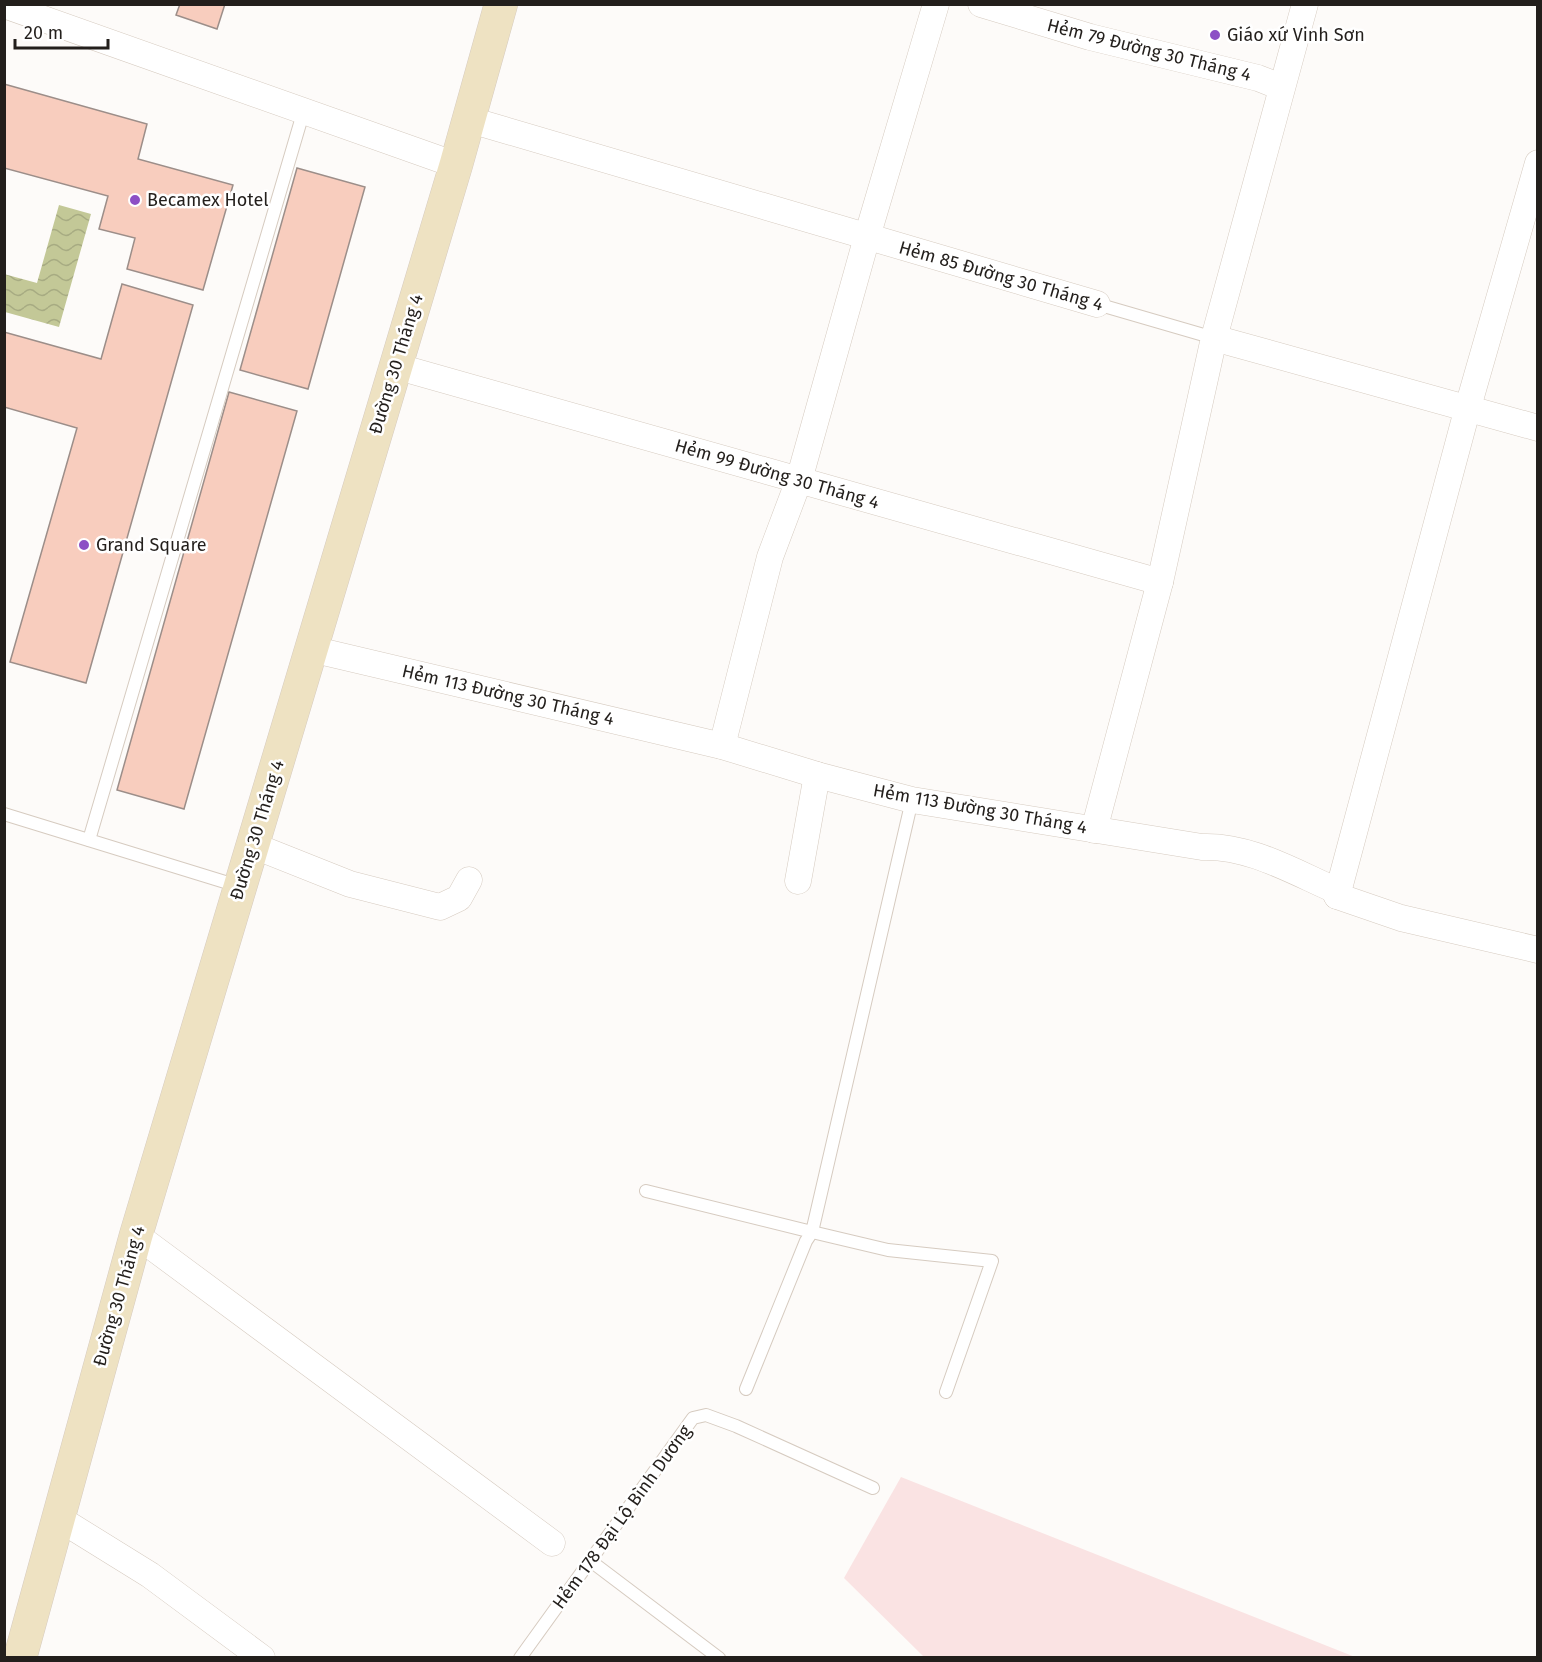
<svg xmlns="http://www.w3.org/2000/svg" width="1542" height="1662" viewBox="0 0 1542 1662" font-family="'Fira Sans',sans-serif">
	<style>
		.green { fill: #fae3e3 }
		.water { fill: url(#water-waves) }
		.building { fill: #f8cdbe; stroke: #9c8e89; stroke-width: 1.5 }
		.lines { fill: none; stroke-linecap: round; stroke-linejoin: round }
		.lane-casing { stroke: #d6cbc0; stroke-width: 14 }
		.street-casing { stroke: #d6cbc0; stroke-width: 27 }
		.secondary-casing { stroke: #d6cbc0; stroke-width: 34 }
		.lane { stroke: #fff; stroke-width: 12 }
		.street { stroke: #fff; stroke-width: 26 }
		.secondary { stroke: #eee2c2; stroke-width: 33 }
		.poi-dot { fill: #8d4fc5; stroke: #fff; stroke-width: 2 }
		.labels { text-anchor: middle; stroke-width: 5; stroke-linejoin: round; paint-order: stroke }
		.poi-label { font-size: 18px; fill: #231f1c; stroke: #fff; text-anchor: start }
		.street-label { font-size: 18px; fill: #231f1c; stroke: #fff }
	</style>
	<defs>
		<pattern id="water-waves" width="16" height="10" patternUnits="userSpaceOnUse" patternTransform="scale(1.5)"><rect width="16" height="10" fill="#c3c897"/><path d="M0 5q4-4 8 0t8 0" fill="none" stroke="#a7ab82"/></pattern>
	</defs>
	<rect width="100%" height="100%" fill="#fdfbf9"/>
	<!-- green -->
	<path class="green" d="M901 1477 1355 1657H924L844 1578Z"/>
	<!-- water -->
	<path class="water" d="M59 205 91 214 59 327 5 312 4 274 37 283Z"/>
	<!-- building -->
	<g class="building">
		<path d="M180 4H225L217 29 176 15Z"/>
		<path d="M4 84 147 124 138 159 233 185 203 290 127 269 135 238 99 229 108 196 4 168Z"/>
		<path d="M297 168 365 187 308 389 240 370Z"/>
		<path d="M122 284 193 305 86 683 10 662 77 428 4 407V332L101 359Z"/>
		<path d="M229 392 297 411 184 809 117 790Z"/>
	</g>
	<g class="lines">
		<!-- lane casing -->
		<g class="lane-casing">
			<g id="lane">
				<path d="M1097 304 1214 338"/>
				<path d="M4 814 238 886"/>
				<path d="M89 840 304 110"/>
				<path d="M646 1191 812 1232 912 800"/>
				<path d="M746 1389 806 1241 812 1232 888 1250 992 1261 946 1392"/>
				<path d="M592 1562 719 1658"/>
				<path d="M520 1658 693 1418 706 1415 736 1426 873 1488"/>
			</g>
		</g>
		<!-- street casing -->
		<g class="street-casing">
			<g id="street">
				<path d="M981 4 1090 37 1258 78 1281 87"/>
				<path d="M4 5 456 165"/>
				<path d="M467 119 1097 304"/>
				<path d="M1214 338 1538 428"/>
				<path d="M395 366 1160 582"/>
				<path d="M311 649 722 746 817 775 912 800 1202 847C1248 845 1292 871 1333 889L1337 896 1401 918 1538 950"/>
				<path d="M722 746 770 557 799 480 867 237 936 4"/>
				<path d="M1094 830 1160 582 1214 338 1305 4"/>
				<path d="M252 845 350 884 440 907 459 898 469 880"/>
				<path d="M798 881 817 775"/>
				<path d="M1337 896 1468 407 1538 163"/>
				<path d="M136 1235 552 1543"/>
				<path d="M58 1518 150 1575 262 1658"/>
			</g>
		</g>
		<!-- secondary casing -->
		<g class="secondary-casing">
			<path id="secondary" d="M20 1658 136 1235 456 165 501 4"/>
		</g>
		<!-- lane -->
		<use href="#lane" class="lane"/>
		<!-- street -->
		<use href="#street" class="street"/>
		<!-- secondary -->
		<use href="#secondary" class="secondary"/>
	</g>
	<!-- markers -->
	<g class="poi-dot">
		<circle cx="1215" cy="35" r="6"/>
		<circle cx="135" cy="200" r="6"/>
		<circle cx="84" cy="545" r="6"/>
	</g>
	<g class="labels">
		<!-- poi labels -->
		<g class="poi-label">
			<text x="1227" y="41">Giáo xứ Vinh Sơn</text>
			<text x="147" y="206">Becamex Hotel</text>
			<text x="96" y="551">Grand Square</text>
		</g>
		<!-- street labels -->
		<g class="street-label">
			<text transform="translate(1149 50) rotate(14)" y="6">Hẻm 79 Đường 30 Tháng 4</text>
			<text transform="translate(1001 276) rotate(16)" y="6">Hẻm 85 Đường 30 Tháng 4</text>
			<text transform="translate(396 364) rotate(-73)" y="6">Đường 30 Tháng 4</text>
			<text transform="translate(777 474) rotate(16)" y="6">Hẻm 99 Đường 30 Tháng 4</text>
			<text transform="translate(508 695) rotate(13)" y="6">Hẻm 113 Đường 30 Tháng 4</text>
			<text transform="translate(980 809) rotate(10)" y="6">Hẻm 113 Đường 30 Tháng 4</text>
			<text transform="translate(257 830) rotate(-73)" y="6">Đường 30 Tháng 4</text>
			<text transform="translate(119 1296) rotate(-74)" y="6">Đường 30 Tháng 4</text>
			<text transform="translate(622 1517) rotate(-54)" y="6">Hẻm 178 Đại Lộ Bình Dương</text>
		</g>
	</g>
	<!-- border -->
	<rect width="1542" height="1662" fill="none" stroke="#231f1c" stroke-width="12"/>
	<!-- scale -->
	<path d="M15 39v9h93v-9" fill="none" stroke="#231f1c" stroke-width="3"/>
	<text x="24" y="39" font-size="18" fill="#231f1c" stroke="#ffffff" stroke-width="4.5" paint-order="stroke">20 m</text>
</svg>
